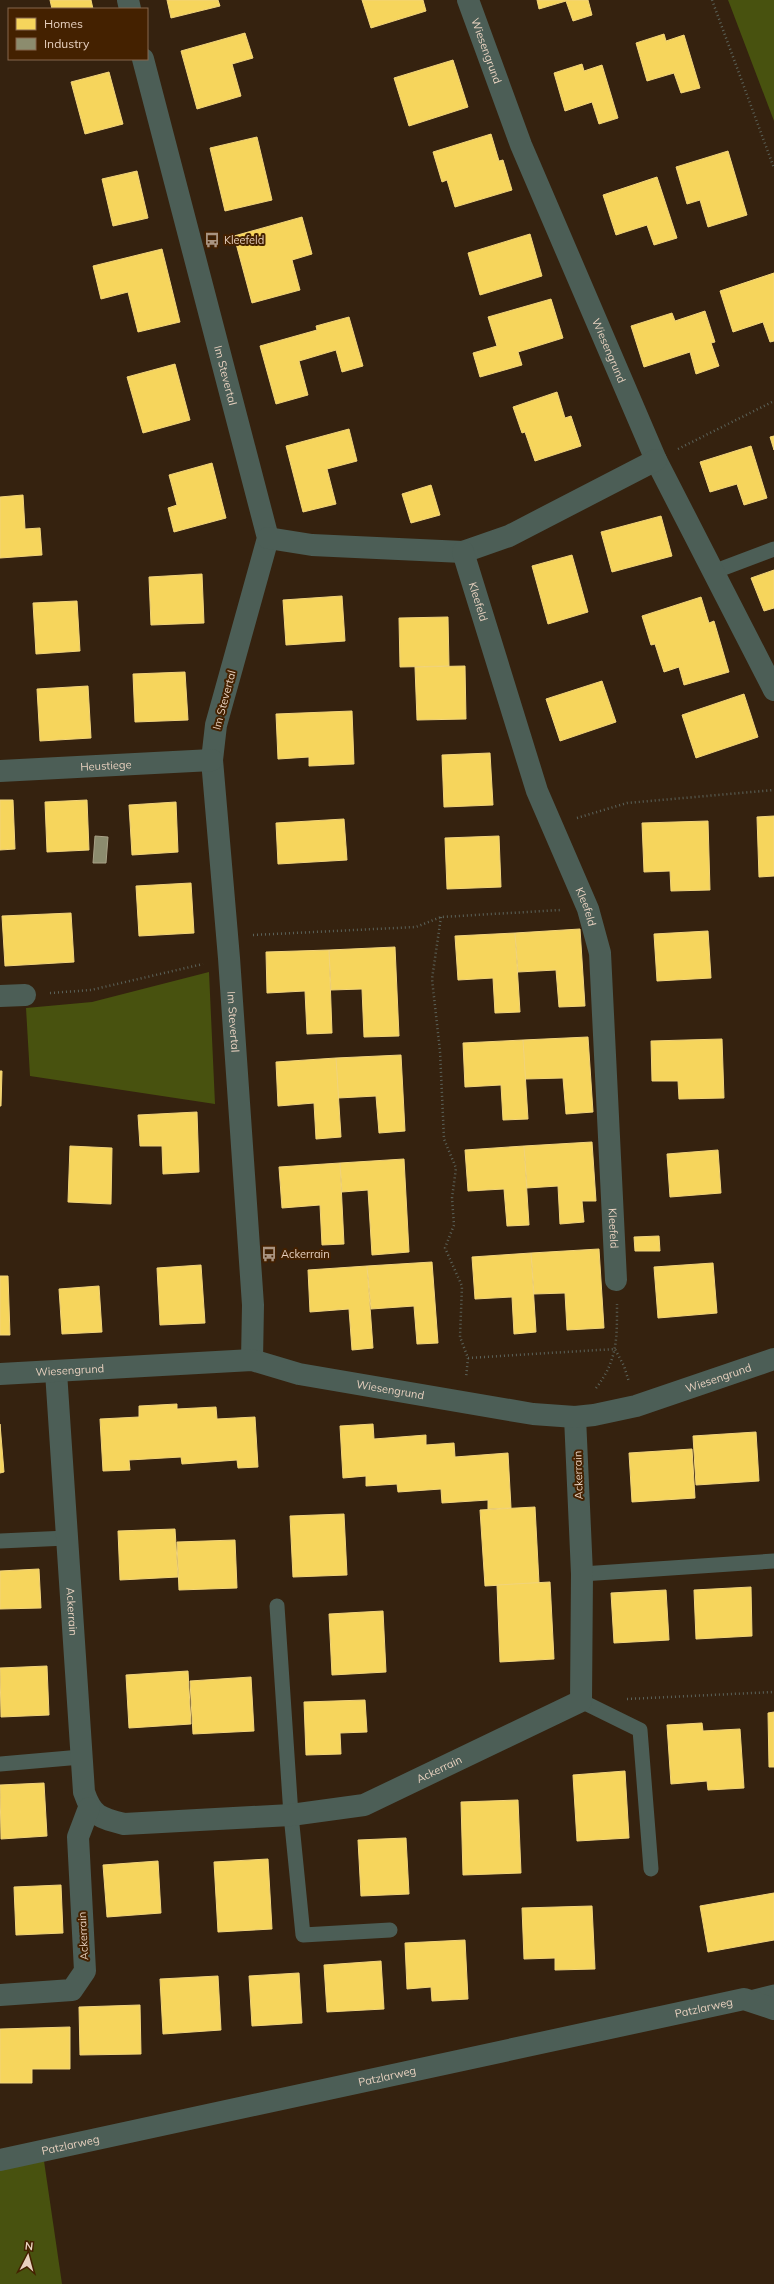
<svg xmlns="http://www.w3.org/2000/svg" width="774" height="2284" viewBox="0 0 774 2284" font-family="Mulish,sans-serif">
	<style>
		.green { fill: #48520f }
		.homes { fill: #f6d55c; stroke: #f2d47a }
		.industry { fill: #8c8c6e; stroke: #a8a186 }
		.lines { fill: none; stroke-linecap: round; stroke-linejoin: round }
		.path { stroke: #5b635b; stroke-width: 2.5; stroke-dasharray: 1 3; stroke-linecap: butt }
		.lane { stroke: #4c5e56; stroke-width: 15 }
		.street { stroke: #4c5e56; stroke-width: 22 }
		.labels { text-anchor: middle; stroke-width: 4; stroke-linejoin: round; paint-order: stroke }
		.street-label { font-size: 11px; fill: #e8d1bf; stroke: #442100 }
		.poi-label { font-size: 11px; fill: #e8d1bf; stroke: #442100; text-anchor: start }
	</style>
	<rect width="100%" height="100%" fill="#35220f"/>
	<!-- green -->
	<g class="green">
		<path d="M728 0H774V121L730 5Z"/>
		<path d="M209 972 215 1104 30 1076 26 1008 92 1002Z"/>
		<path d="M44 2161 62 2284H0V2170Z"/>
	</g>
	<!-- homes -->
	<g class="homes">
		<path d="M50 0H91L93 9H52Z"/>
		<path d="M167 0H218L220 6 171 18Z"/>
		<path d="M362 0H423L426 11 371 28Z"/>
		<path d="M537 0H588L592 15 573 21 566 1 539 9Z"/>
		<path d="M245 33 253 58 232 64 241 96 197 109 181 51Z"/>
		<path d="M664 34 666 41 684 35 700 88 681 93 674 73 647 81 636 43Z"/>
		<path d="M453 60 468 107 409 126 394 78Z"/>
		<path d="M582 64 584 71 602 65 618 118 599 124 592 102 565 111 554 73Z"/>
		<path d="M109 72 123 124 85 134 71 82Z"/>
		<path d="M491 134 499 161 503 160 512 190 455 207 447 180 442 182 433 152Z"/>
		<path d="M257 137 272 200 225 211 210 148Z"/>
		<path d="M728 151 747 215 708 227 700 200 687 204 676 167Z"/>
		<path d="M137 171 148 218 113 226 102 179Z"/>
		<path d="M657 177 677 238 654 245 647 225 616 235 603 195Z"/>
		<path d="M302 217 312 254 292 260 300 290 252 303 234 236Z"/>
		<path d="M530 234 542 276 480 295 468 253Z"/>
		<path d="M162 249 180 322 138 332 128 292 101 299 93 266Z"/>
		<path d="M774 273V341L770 342 763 322 733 332 720 291Z"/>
		<path d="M551 299 563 338 518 352 522 365 480 377 473 353 497 346 488 317Z"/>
		<path d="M705 311 715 342 711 343 719 366 696 374 690 352 644 367 631 326 672 313 675 321Z"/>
		<path d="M349 317 363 366 342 372 336 350 299 361 308 395 276 404 260 346 317 330 316 326Z"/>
		<path d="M175 364 190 420 143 433 127 377Z"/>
		<path d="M557 392 565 418 571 416 581 446 535 461 525 432 522 433 513 407Z"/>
		<path d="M349 429 357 461 327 469 336 504 303 512 286 446Z"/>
		<path d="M774 436V450L770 437Z"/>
		<path d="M751 446 767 498 744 505 737 484 710 492 700 462Z"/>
		<path d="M212 463 226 518 174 532 168 508 177 505 169 475Z"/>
		<path d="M431 485 440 515 411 523 402 494Z"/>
		<path d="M23 495 25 529 40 528 42 555 0 558V497Z"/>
		<path d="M661 516 672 556 612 572 601 532Z"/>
		<path d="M572 555 588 612 548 624 532 566Z"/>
		<path d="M774 570V608L764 611 751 578Z"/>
		<path d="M202 574 204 623 151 625 149 577Z"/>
		<path d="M342 596 345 641 286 645 283 600Z"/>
		<path d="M701 597 709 623 714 621 729 672 684 685 679 667 664 672 655 644 651 645 642 616Z"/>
		<path d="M77 601 80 651 36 654 33 603Z"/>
		<path d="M448 617 449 666 400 667 399 618Z"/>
		<path d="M465 666 466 719 417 720 415 667Z"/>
		<path d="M185 672 188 720 135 722 133 674Z"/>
		<path d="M602 681 616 722 560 741 546 699Z"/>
		<path d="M88 686 91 738 40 741 37 689Z"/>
		<path d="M744 694 758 737 696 758 682 715Z"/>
		<path d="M352 711 354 764 309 766V757L278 759 276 714Z"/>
		<path d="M490 753 493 805 444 807 442 755Z"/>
		<path d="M0 800H13L15 849 0 850Z"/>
		<path d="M87 800 89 850 47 852 45 802Z"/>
		<path d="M176 802 178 852 132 855 129 805Z"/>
		<path d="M774 816V876L759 877 757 817Z"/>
		<path d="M344 819 347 860 278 864 276 823Z"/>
		<path d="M708 821 710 890 671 891 670 871 644 872 642 823Z"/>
		<path d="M499 836 501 887 447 889 445 838Z"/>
		<path d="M191 883 194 933 139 936 136 886Z"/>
		<path d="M71 913 74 962 5 966 2 916Z"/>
		<path d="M580 929 585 1006 559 1007 556 970 518 972 515 933Z"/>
		<path d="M708 931 711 978 657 981 654 934Z"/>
		<path d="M515 933 520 1012 495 1013 493 978 458 980 455 936Z"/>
		<path d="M395 947 399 1036 364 1037 362 989 331 990 329 950Z"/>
		<path d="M329 950 332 1033 307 1034 305 991 267 993 266 952Z"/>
		<path d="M588 1037 593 1112 566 1114 563 1078 525 1079 523 1040Z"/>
		<path d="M722 1039 724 1098 679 1099 678 1081H652L651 1041Z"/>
		<path d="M523 1040 528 1119 503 1120 501 1085 465 1087 463 1043Z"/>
		<path d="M401 1055 405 1131 379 1133 376 1096 338 1098 336 1058Z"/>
		<path d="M336 1058 341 1137 316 1139 314 1103 278 1106 276 1062Z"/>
		<path d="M0 1071H2L1 1106H0Z"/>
		<path d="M197 1112 199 1172 163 1174 162 1146H140L138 1115Z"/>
		<path d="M592 1142 596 1201H582L584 1222 560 1224 558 1186 527 1188 524 1146Z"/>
		<path d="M70 1146 112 1148 111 1204 68 1202Z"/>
		<path d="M524 1146 529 1225 507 1226 504 1189 468 1191 465 1150Z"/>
		<path d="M718 1150 721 1193 670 1197 667 1154Z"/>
		<path d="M404 1159 409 1252 372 1255 368 1190 342 1192 340 1163Z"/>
		<path d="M340 1163 344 1244 322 1245 320 1205 282 1208 279 1167Z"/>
		<path d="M659 1236 660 1251H635L634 1237Z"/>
		<path d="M599 1249 604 1328 567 1330 565 1293 534 1294 531 1253Z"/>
		<path d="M531 1253 536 1332 514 1334 512 1297 475 1299 472 1257Z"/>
		<path d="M432 1262 438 1343 417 1344 414 1306 371 1309 367 1266Z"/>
		<path d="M713 1263 717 1313 658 1318 654 1267Z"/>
		<path d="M201 1265 205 1323 160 1325 157 1268Z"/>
		<path d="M367 1266 373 1348 352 1350 349 1309 310 1312 308 1270Z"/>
		<path d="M0 1276H8L10 1335H0Z"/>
		<path d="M99 1286 102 1332 62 1334 59 1289Z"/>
		<path d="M177 1404V1409L216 1407 217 1419 255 1417 258 1467 238 1468 237 1460 182 1464 181 1457 129 1460 130 1470 103 1471 100 1419 139 1417V1406Z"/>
		<path d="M0 1424 4 1472 0 1473Z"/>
		<path d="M373 1424 374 1439 426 1435V1445L454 1443 455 1457 508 1453 511 1508 488 1509V1500L442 1503 441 1489 398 1492 397 1484 366 1486V1476L343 1478 340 1426Z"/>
		<path d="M756 1432 759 1481 696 1485 693 1436Z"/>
		<path d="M692 1449 695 1498 632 1502 629 1453Z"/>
		<path d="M535 1507 539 1583 485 1586 480 1510Z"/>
		<path d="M344 1514 347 1575 293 1577 290 1516Z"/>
		<path d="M175 1529 178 1577 120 1580 118 1531Z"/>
		<path d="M235 1540 237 1588 179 1590 177 1542Z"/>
		<path d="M39 1569 41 1608 0 1609V1571Z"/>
		<path d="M550 1582 554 1659 500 1662 497 1585Z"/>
		<path d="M751 1587 752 1636 696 1639 694 1590Z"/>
		<path d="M666 1590 669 1640 614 1643 611 1593Z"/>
		<path d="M383 1611 386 1672 332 1675 329 1614Z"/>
		<path d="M47 1666 49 1715 1 1717 0 1668Z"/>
		<path d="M188 1671 191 1724 129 1728 126 1675Z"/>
		<path d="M251 1677 254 1731 193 1734 190 1681Z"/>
		<path d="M365 1700 367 1732 340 1733 341 1754 306 1755 304 1702Z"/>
		<path d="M774 1712V1767H769L768 1713Z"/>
		<path d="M702 1723 703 1731 740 1729 744 1788 708 1790 707 1781 671 1784 667 1725Z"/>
		<path d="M625 1771 629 1838 577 1841 573 1775Z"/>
		<path d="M44 1783 47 1836 1 1839 0 1785Z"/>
		<path d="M518 1800 521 1873 463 1875 461 1802Z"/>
		<path d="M406 1838 409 1894 361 1896 358 1840Z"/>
		<path d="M268 1859 272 1929 218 1932 214 1862Z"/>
		<path d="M158 1861 161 1913 107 1917 103 1865Z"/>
		<path d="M61 1885 63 1933 16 1935 14 1887Z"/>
		<path d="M774 1893V1940L708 1952 700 1906Z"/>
		<path d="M592 1906 595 1969 555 1970V1958L524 1959 522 1908Z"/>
		<path d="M465 1940 468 1999 432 2001 431 1987 407 1989 405 1943Z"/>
		<path d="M381 1961 384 2009 327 2012 324 1965Z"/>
		<path d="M299 1973 302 2023 252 2026 249 1976Z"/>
		<path d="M218 1976 221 2030 163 2034 160 1979Z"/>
		<path d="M140 2005 141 2054 80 2055 79 2007Z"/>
		<path d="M70 2027V2069H32V2083H0V2029Z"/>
	</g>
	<!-- industry -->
	<path class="industry" d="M95 836 108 837 106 863H93Z"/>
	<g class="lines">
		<!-- path -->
		<g class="path">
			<path d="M712 0 774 168"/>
			<path d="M678 449 774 401"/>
			<path d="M577 818 627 803 774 790"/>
			<path d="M441 917 432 979 440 1051 444 1139 456 1168 452 1198 454 1225 445 1248 462 1286 460 1337 468 1358 466 1378"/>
			<path d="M253 935 416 927 441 917 561 910"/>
			<path d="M50 993 91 990 203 964"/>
			<path d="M468 1358 615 1349 624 1366 629 1382"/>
			<path d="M596 1388C618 1360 617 1337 617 1304"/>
			<path d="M627 1699 774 1692"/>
		</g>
		<!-- lane -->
		<g class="lane">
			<path d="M713 572 774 549"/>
			<path d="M0 1541 67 1538"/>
			<path d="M582 1574 774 1561"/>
			<path d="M277 1606 291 1815 303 1935 390 1930"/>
			<path d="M581 1701 640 1730 651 1869"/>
			<path d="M0 1764 81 1757"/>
			<path d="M746 1999 774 1992"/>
		</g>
		<!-- street -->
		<g class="street">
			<path d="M128 0 130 9"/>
			<path id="s1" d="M468 0 521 145 656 460 774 690"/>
			<path id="s2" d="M143 59 268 538 216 725 212 760 229 958 253 1305 252 1360"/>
			<path d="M268 538 312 545 463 552 509 536 656 460"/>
			<path id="s3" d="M463 552 537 791 588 909 600 953 616 1280"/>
			<path id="s4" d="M0 771 212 760"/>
			<path d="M0 996 25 995"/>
			<path id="s5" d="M56 1372 84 1792C92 1816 100 1818 124 1824L291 1815 364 1805 581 1701 582 1574 575 1417"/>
			<path id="s6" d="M0 1374 252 1360 299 1374 533 1414 575 1417 594 1415 636 1406 774 1359"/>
			<path d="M0 1995 72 1990 85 1971 78 1837 89 1808"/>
			<path id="s7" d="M0 2160 744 1999 774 2009"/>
		</g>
	</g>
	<!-- icons -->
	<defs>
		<g id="bus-bare" transform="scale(1.2)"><path d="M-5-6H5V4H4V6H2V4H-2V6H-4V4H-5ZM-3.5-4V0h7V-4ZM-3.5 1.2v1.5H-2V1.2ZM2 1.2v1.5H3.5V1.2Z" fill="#a99481" stroke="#442100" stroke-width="2.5" paint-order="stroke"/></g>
	</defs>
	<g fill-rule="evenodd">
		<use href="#bus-bare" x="212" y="240"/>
		<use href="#bus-bare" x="269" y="1254"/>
	</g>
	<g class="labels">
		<!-- street labels -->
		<g class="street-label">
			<text dy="4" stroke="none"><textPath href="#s1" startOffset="54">Wiesengrund</textPath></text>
			<text dy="4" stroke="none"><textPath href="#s1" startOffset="378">Wiesengrund</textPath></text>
			<text dy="4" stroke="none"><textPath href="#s2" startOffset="327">Im Stevertal</textPath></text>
			<text dy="4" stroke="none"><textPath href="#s3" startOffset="52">Kleefeld</textPath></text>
			<text transform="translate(224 700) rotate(-75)" y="4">Im Stevertal</text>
			<text dy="4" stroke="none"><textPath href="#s4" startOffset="106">Heustiege</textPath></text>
			<text dy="4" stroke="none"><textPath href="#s3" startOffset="376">Kleefeld</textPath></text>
			<text dy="4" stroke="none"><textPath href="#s2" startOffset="987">Im Stevertal</textPath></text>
			<text dy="4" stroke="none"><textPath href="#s3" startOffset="700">Kleefeld</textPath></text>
			<text dy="4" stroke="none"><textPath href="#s6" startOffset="70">Wiesengrund</textPath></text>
			<text dy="4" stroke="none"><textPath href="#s6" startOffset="730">Wiesengrund</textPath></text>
			<text dy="4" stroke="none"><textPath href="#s6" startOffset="394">Wiesengrund</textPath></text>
			<text transform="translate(578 1475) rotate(-92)" y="4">Ackerrain</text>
			<text dy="4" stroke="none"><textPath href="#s5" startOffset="240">Ackerrain</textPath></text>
			<text dy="4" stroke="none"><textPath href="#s5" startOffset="800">Ackerrain</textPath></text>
			<text transform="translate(83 1936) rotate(-93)" y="4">Ackerrain</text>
			<text dy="4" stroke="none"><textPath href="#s7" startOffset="720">Patzlarweg</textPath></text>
			<text dy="4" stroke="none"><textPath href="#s7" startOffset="396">Patzlarweg</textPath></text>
			<text dy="4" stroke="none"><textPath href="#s7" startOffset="72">Patzlarweg</textPath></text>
		</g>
		<!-- poi labels -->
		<g class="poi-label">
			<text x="224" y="244">Kleefeld</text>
			<text x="281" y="1258">Ackerrain</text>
		</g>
	</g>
	<!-- legend -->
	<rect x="8" y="8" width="140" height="52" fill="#442100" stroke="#86674c"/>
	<rect x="16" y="18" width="20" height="12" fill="#f6d55c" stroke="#86674c"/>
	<text x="44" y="28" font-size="12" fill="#e8d1bf">Homes</text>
	<rect x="16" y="38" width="20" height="12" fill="#8c8c6e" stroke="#86674c"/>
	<text x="44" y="48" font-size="12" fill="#e8d1bf">Industry</text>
	<!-- north arrow -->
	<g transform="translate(28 2256) rotate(6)" stroke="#442100" stroke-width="3" paint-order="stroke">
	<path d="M0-3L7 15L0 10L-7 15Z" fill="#e8d1bf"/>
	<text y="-6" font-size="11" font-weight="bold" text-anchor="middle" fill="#e8d1bf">N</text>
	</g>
</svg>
